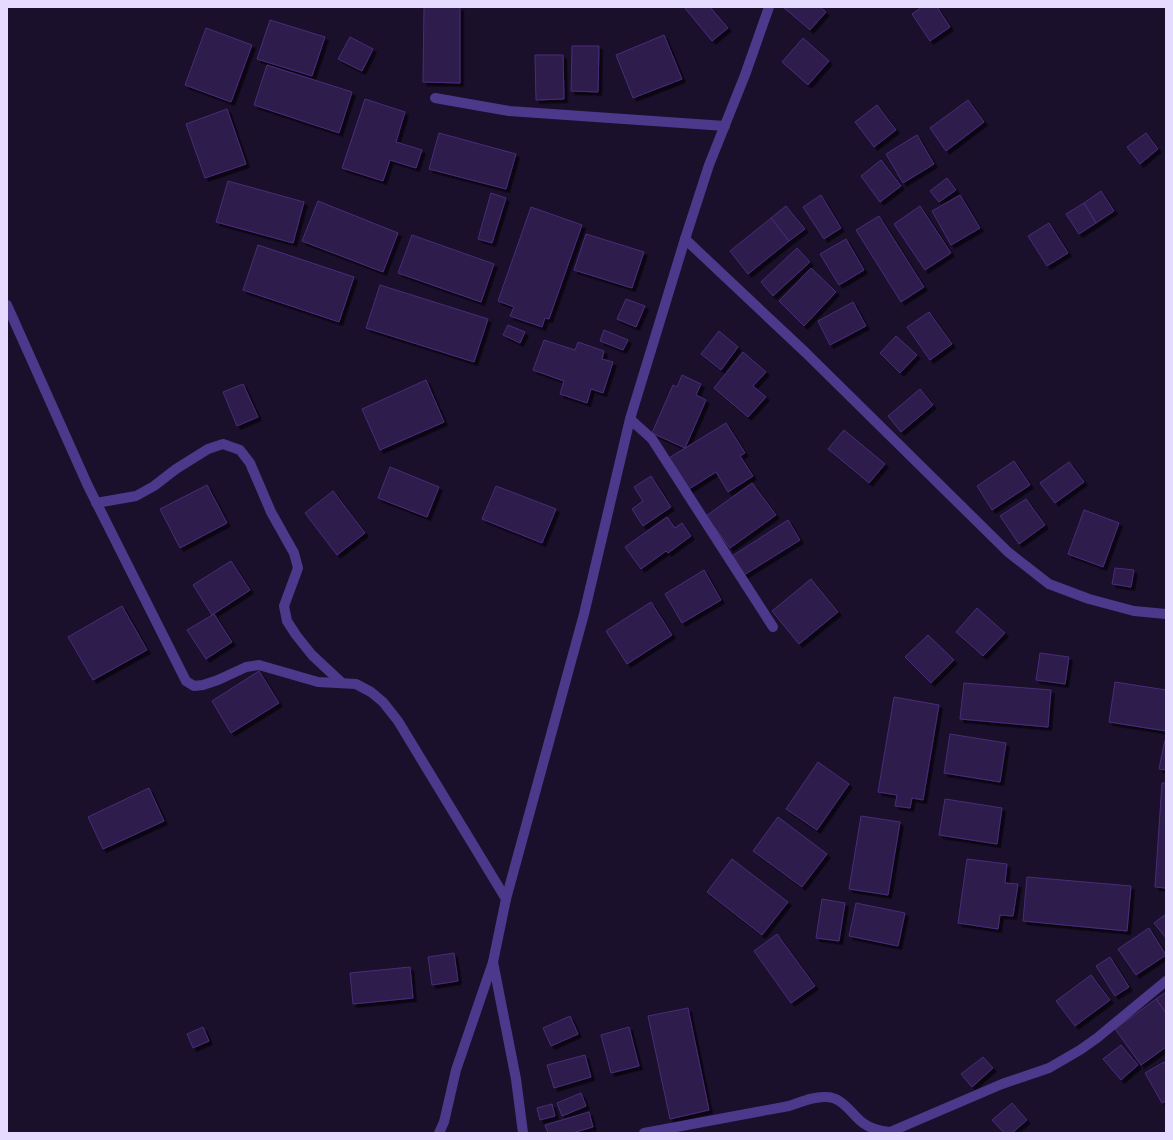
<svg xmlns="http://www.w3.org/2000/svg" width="1173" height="1140" viewBox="0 0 1173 1140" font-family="'Open Sans',sans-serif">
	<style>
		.building { fill: #2e1b4d; stroke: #4a2c7a; filter: url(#shadow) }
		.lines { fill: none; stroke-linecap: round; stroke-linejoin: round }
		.street { stroke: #4c398c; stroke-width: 10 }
	</style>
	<defs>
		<filter id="shadow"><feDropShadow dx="3.5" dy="3.5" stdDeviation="0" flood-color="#0009"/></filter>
	</defs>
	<rect width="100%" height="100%" fill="#1a102b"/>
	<!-- building -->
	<g class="building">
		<path d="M424 7H460V83L423 82Z"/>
		<path d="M684 7H710L728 28 712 41Z"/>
		<path d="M783 7H820L826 12 810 30Z"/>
		<path d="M922 7H937L950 27 930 41 912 14Z"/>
		<path d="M270 20 325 37 312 76 257 59Z"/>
		<path d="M206 28 252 45 231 102 185 85Z"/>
		<path d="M664 35 682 79 633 98 616 55Z"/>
		<path d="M350 37 373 49 362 71 338 59Z"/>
		<path d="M803 38 829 61 808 85 782 62Z"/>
		<path d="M572 46H599L598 92 571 91Z"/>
		<path d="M535 55H563L564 99 536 100Z"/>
		<path d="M267 65 352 92 339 133 254 105Z"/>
		<path d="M365 99 405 112 396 142 422 150 416 168 390 160 383 181 342 168Z"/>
		<path d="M968 100 984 122 946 151 930 128Z"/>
		<path d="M877 105 896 130 874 147 855 122Z"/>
		<path d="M227 109 246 164 205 178 186 124Z"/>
		<path d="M439 133 516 154 506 189 429 169Z"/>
		<path d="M1146 133 1158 149 1140 164 1127 147Z"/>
		<path d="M917 135 934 164 903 183 886 154Z"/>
		<path d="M881 160 901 186 880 202 861 176Z"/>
		<path d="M947 178 956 190 939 202 930 191Z"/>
		<path d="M228 181 304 202 293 243 216 222Z"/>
		<path d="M1101 191 1114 211 1096 223 1084 203Z"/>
		<path d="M491 193 506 198 492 243 478 239Z"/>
		<path d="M821 195 841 228 824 239 803 207Z"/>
		<path d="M960 195 980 228 951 245 932 211Z"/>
		<path d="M318 201 398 233 383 272 302 241Z"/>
		<path d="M1084 203 1096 223 1079 234 1066 214Z"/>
		<path d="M786 206 805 229 789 241 771 218Z"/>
		<path d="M920 206 951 253 925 270 894 224Z"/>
		<path d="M531 207 582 225 549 319 545 318 542 327 510 316 514 307 498 301Z"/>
		<path d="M879 216 924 287 901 302 856 230Z"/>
		<path d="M771 218 789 241 748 274 730 251Z"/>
		<path d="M1049 223 1068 253 1047 266 1028 236Z"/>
		<path d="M586 234 644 252 632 288 574 270Z"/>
		<path d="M412 235 494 264 481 302 398 273Z"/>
		<path d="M846 239 864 270 839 285 820 254Z"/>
		<path d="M258 245 354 277 339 322 243 290Z"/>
		<path d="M797 248 810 262 773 296 761 282Z"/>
		<path d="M811 268 836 292 804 326 779 301Z"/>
		<path d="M380 285 488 319 474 362 366 328Z"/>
		<path d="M626 299 645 306 636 327 617 319Z"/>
		<path d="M853 302 866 326 830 345 818 321Z"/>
		<path d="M929 312 952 344 930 360 907 327Z"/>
		<path d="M508 325 525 332 520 343 503 335Z"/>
		<path d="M604 330 628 340 623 350 600 341Z"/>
		<path d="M719 331 738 347 721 370 701 354Z"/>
		<path d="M896 336 917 355 900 373 880 353Z"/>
		<path d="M544 340 575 350 578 342 604 351 602 359 613 362 603 393 591 389 587 403 560 394 564 381 533 370Z"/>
		<path d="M743 352 766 372 753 386 766 397 748 417 714 388Z"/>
		<path d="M682 375 701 384 696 395 706 400 685 448 652 433 673 385 677 387Z"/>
		<path d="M426 380 444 422 380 450 362 409Z"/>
		<path d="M243 384 258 417 237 426 223 392Z"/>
		<path d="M920 389 933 405 901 432 888 416Z"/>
		<path d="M726 423 745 453 740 456 753 476 728 492 716 472 689 489 669 458Z"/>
		<path d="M844 430 885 464 869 483 828 449Z"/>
		<path d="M1014 461 1030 485 992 510 977 486Z"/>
		<path d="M1069 462 1084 482 1055 503 1040 483Z"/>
		<path d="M390 467 439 487 427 517 378 498Z"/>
		<path d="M651 476 671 507 643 526 632 509 643 501 634 487Z"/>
		<path d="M752 483 776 515 730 548 706 516Z"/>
		<path d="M207 485 227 523 180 548 160 509Z"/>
		<path d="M496 486 556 509 542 543 482 519Z"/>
		<path d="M333 491 365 533 337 555 305 513Z"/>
		<path d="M1026 499 1045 525 1019 544 1000 516Z"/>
		<path d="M1084 510 1119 523 1103 567 1068 554Z"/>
		<path d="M667 517 675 528 682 523 691 536 668 553 666 551 641 569 625 547Z"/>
		<path d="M788 520 800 540 744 575 732 556Z"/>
		<path d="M231 561 250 590 212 615 193 585Z"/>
		<path d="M1115 568 1134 570 1131 587 1112 584Z"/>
		<path d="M704 570 721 600 682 623 665 594Z"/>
		<path d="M811 579 838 612 799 644 772 611Z"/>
		<path d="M651 602 672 635 627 664 606 631Z"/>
		<path d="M122 606 147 650 93 680 68 637Z"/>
		<path d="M977 608 1005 633 983 656 956 632Z"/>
		<path d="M214 614 232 642 206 659 187 630Z"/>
		<path d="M928 635 954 660 931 683 905 657Z"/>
		<path d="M1040 653 1069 657 1065 684 1036 680Z"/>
		<path d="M259 671 279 703 231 733 212 701Z"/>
		<path d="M1115 682 1166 690V731L1109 722Z"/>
		<path d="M964 683 1051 690 1048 727 960 719Z"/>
		<path d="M894 697 939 705 923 800 912 798 910 808 895 806 897 795 878 792Z"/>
		<path d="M950 734 1006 743 1000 782 944 773Z"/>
		<path d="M1165 740H1166V770L1159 769Z"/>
		<path d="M818 762 849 784 817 830 786 809Z"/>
		<path d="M1162 783H1166V888L1155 887Z"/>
		<path d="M149 788 164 821 103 849 88 817Z"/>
		<path d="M945 799 1002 808 997 844 939 835Z"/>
		<path d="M861 816 900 822 888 895 849 889Z"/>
		<path d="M778 817 827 854 802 887 753 851Z"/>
		<path d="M732 859 788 902 762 935 707 892Z"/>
		<path d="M967 859 1007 864 1005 883 1018 884 1013 916 1000 915 998 929 958 923Z"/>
		<path d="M1027 877 1131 886 1127 931 1023 921Z"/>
		<path d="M822 899 845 903 839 941 816 938Z"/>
		<path d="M856 903 905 913 898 946 849 936Z"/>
		<path d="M1166 914V938L1154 923Z"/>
		<path d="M1149 928 1166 955 1136 975 1118 949Z"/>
		<path d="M777 934 815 986 791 1003 754 951Z"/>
		<path d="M454 953 458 981 432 985 428 957Z"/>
		<path d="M1110 957 1129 987 1115 996 1096 966Z"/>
		<path d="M410 967 413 998 353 1004 350 973Z"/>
		<path d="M1091 975 1110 1000 1075 1026 1056 1001Z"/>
		<path d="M1166 992V1013L1156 999Z"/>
		<path d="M1156 999 1166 1013V1047L1141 1065 1115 1029Z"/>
		<path d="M688 1008 709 1110 670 1119 648 1016Z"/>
		<path d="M570 1016 578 1034 551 1046 543 1028Z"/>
		<path d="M203 1027 209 1041 193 1048 187 1034Z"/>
		<path d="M629 1027 639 1066 611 1073 601 1035Z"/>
		<path d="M1121 1045 1138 1065 1121 1080 1103 1059Z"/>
		<path d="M585 1055 591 1077 554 1088 547 1065Z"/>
		<path d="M983 1057 993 1068 972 1087 961 1074Z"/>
		<path d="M1164 1062 1166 1065V1101L1162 1103 1145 1073Z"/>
		<path d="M581 1093 586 1106 562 1116 557 1103Z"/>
		<path d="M1012 1103 1027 1120 1012 1133H1004L992 1120Z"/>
		<path d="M552 1104 555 1116 540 1120 537 1108Z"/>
		<path d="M589 1112 593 1127 572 1133H548L545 1125Z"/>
	</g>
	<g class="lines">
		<!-- street -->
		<g class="street">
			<path d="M435 98 509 111 725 126"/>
			<path d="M685 239 805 352 1008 552 1049 584 1089 599 1134 611 1166 614"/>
			<path d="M7 305 88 486 186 681 194 686 203 685 218 680 246 667 259 665 318 682 356 684 371 692 383 702 398 721 506 899"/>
			<path d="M630 419 652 439 773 627"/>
			<path d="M96 503 136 496 154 486 176 469 208 449 223 444 240 450 250 463 271 512 294 553 298 568 284 606 287 621 296 635 312 655 342 683"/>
			<path d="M493 962 516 1079 523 1133"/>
			<path d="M439 1133 444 1122 456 1070 493 962 506 899 584 614 630 419 685 239 709 165 745 75 769 7"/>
			<path d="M644 1133 789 1106C801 1102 814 1096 826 1097 843 1097 851 1114 863 1123 871 1129 880 1131 890 1132L1002 1084 1049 1068 1080 1050 1097 1038 1166 981"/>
		</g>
	</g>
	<!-- border -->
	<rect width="1173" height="1140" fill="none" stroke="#e5daff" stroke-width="16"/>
</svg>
